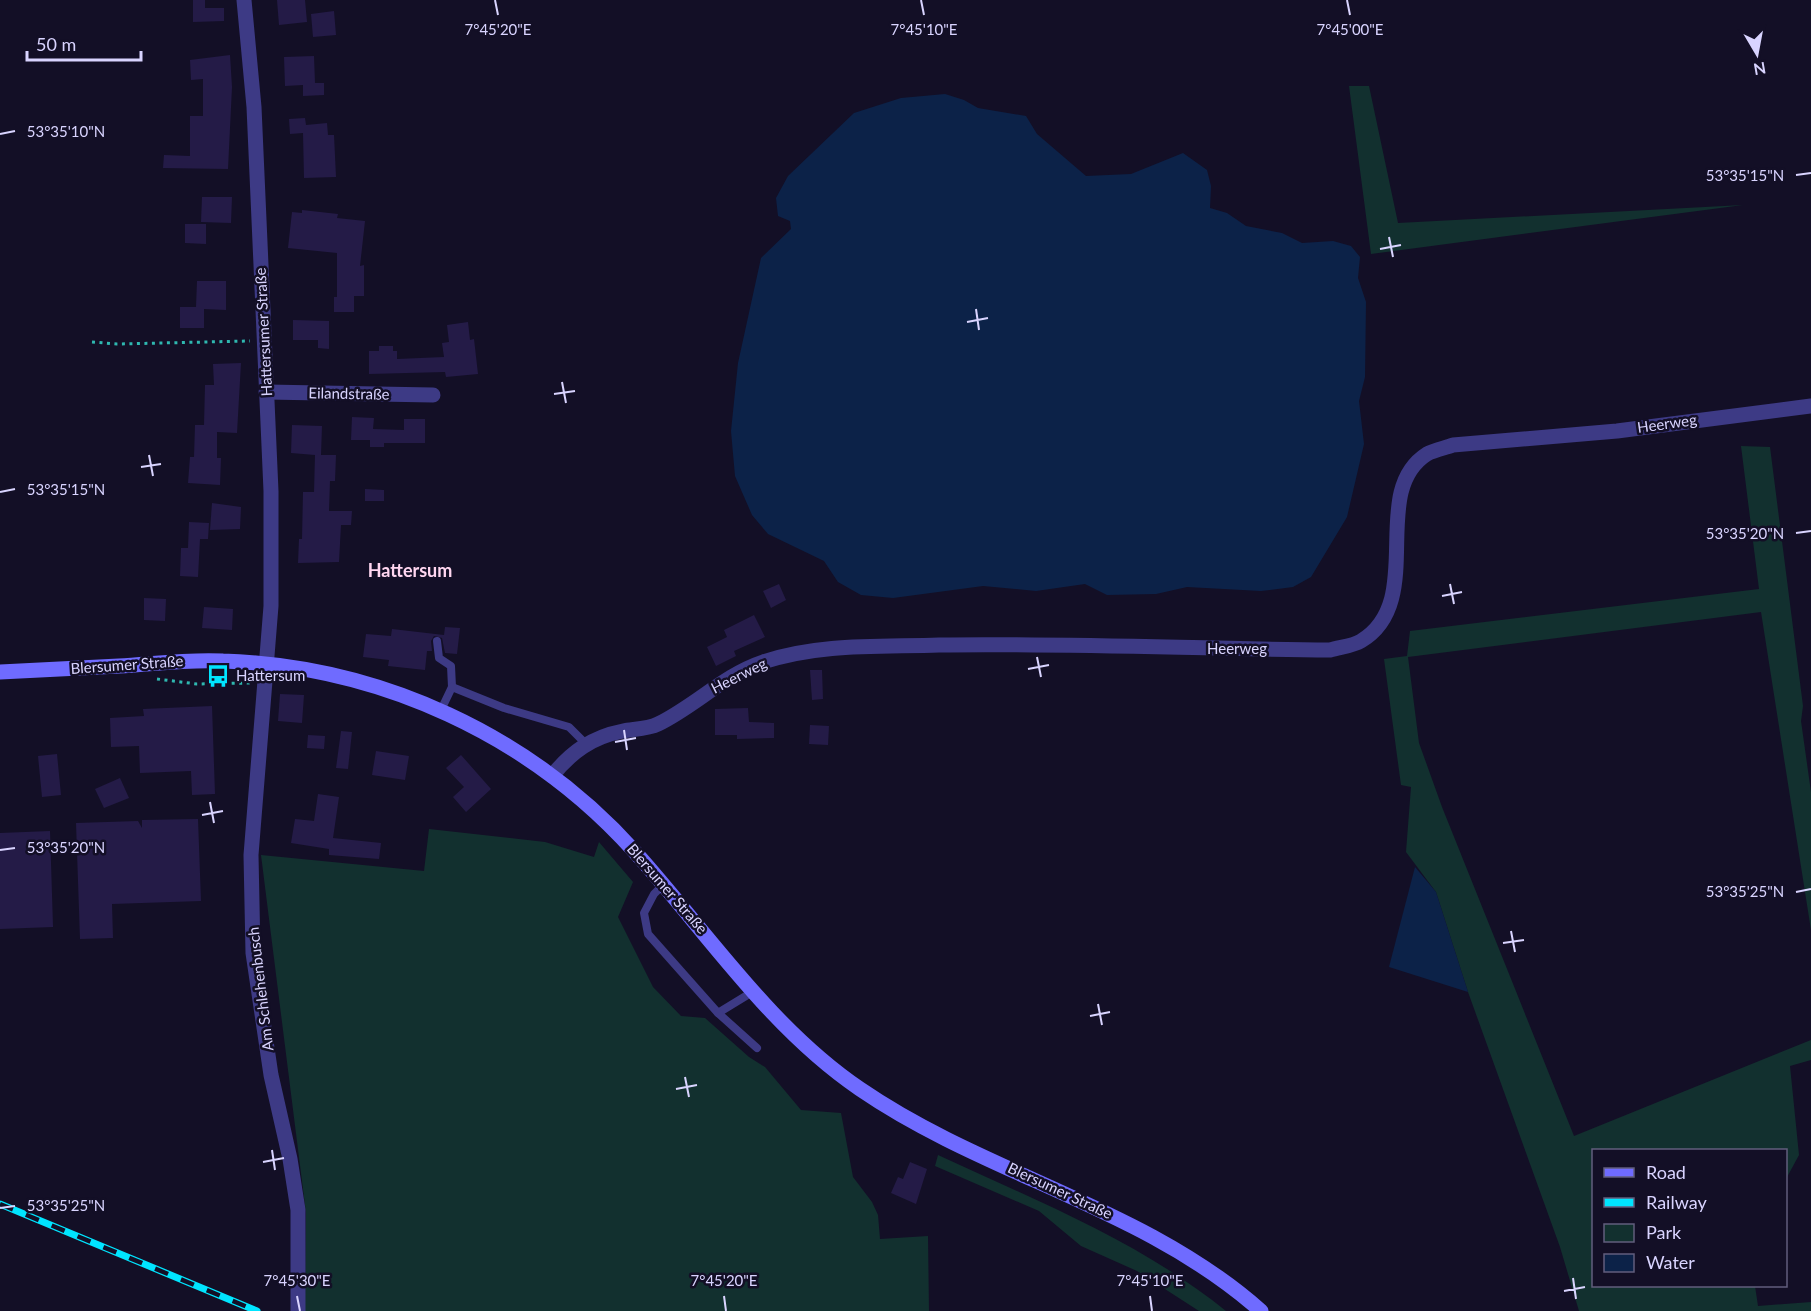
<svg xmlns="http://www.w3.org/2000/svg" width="1811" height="1311" viewBox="0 0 1811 1311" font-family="Lato,sans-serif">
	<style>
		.green { fill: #12302f }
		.water { fill: #0c2248 }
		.building { fill: #241b47 }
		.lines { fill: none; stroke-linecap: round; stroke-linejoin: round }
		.path { stroke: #2fb8b0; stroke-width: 3; stroke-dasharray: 3 4.5; stroke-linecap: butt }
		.lane { stroke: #3d3a85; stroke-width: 8 }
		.street { stroke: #3d3a85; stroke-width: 15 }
		.secondary { stroke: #6f6bff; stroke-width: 15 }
		.rail-casing { stroke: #00e5ff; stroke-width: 7 }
		.rail { stroke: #130f26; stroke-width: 4.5; stroke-dasharray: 14; stroke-linecap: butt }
		.ticks { fill: none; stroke: #d9d4ff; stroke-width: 2 }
		.labels { text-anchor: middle; stroke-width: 5; stroke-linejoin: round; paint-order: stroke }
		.street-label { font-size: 15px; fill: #d9d4ff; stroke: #130f26 }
		.poi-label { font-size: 15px; fill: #d9d4ff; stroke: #130f26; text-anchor: start }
		.quarter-label { font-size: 18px; font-weight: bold; fill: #ffd6f0; stroke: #130f26 }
		.ticks-label { font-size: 15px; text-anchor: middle; fill: #d9d4ff; stroke: #130f26; stroke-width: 5; stroke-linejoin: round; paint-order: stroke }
	</style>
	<rect width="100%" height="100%" fill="#130f26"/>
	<!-- green -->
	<g class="green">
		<path d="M1349 86H1369L1398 223 1743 205 1371 254Z"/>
		<path d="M1741 446 1770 447 1803 706 1801 721 1811 792V930L1761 612 1408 657 1419 743 1442 807 1574 1136 1811 1040V1060L1790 1066 1799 1155 1786 1179V1150H1594V1286H1755L1758 1306 1811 1302V1311H1579L1560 1247 1468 992 1436 892 1406 852 1411 787 1401 785 1384 659 1407 656 1410 631 1759 589Z"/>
		<path d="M429 829 545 842 594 857 599 842 633 882 618 917 653 987 681 1016 705 1018 749 1057 765 1067 801 1110 841 1113 853 1177 872 1202 878 1215 880 1239 928 1236 929 1311H305L306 1213 261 855 424 871Z"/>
		<path d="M938 1155C1037 1201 1141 1242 1226 1311H1199L1137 1271 1081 1246 1039 1211 935 1166Z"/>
	</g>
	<!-- water -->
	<g class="water">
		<path d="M945 94 964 100 978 108 1026 116 1037 134 1086 176 1131 174 1183 153 1207 170 1211 186 1210 208 1227 213 1246 226 1282 233 1302 243 1333 241 1351 246 1360 257 1358 278 1366 302 1365 377 1359 401 1364 444 1347 517 1311 577 1293 587 1261 591 1187 587 1156 594 1107 595 1085 584 1036 591 983 586 893 598 861 595 838 582 824 561 768 534 752 515 735 476 731 431 738 363 761 258 791 229 790 221 778 216 776 198 788 176 854 113 901 98Z"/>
		<path d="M1415 867 1436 892 1468 992 1389 967Z"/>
	</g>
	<!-- building -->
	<g class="building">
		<path d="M193 0H205V8H224V21L193 22Z"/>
		<path d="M277 0H305L307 22 279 25Z"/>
		<path d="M334 11 336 35 313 37 311 14Z"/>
		<path d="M230 55 232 87 228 169 163 168 164 155 190 156V116H203V79L191 80 190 60Z"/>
		<path d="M314 56 315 83H324V95L303 96V85L285 86 284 57Z"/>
		<path d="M305 118 306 125 327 123 328 135H334L336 177 304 178 303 133 290 134 289 119Z"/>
		<path d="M202 197H232L231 223 201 222Z"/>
		<path d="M302 210 338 214 337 218 365 221 360 266 364 265V296H354V312H334V297H337V253L288 248 292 212 302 213Z"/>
		<path d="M185 224H206V244L185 243Z"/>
		<path d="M197 281H226V310L204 309V328H180V307H196Z"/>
		<path d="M293 320 329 321V349L318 348V340H293Z"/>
		<path d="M468 322 470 340 474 339 478 374 446 377 445 372 369 374V351H379V346H393V351H397V359L444 357 442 343 449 342 447 325Z"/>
		<path d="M241 363 237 433 217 432V458H221L220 485 188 483 190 457H194L195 425H204L205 385H214L213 364Z"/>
		<path d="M352 417 374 418 373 429 404 430V419H425V443H384V447H370V440H351Z"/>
		<path d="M292 425 322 426 321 455H336L335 481H330L329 511H352L351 525H341L339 562 298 563 299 539H302L303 492H314L315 455 291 453Z"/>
		<path d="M365 489 384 490V501H365Z"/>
		<path d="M212 503 241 507 240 529 210 530Z"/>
		<path d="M189 522 209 523 208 539H200L198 577 180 576 181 548H188Z"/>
		<path d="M779 584 786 600 771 608 763 591Z"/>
		<path d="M144 598 166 599 165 621 144 620Z"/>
		<path d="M204 607 233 609 232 630 202 628Z"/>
		<path d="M754 615 765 637 734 651 736 656 716 666 707 647 727 637 724 630Z"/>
		<path d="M445 627 460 628 457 654 445 653 442 638 434 636 431 641 432 651H427L425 670 388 666 389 660 363 657 366 634 391 636 392 629 444 635Z"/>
		<path d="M810 670H822L823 699 812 700Z"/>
		<path d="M280 694 304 695 302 723 278 721Z"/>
		<path d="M212 706 215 794 192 795 191 771 140 773 139 746 111 747 110 718 144 716 143 709Z"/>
		<path d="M748 708 749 722 774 723V738L737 739V735H715V709Z"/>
		<path d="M810 725 829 726 828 745 809 744Z"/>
		<path d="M341 731 352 732 348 769 336 768Z"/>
		<path d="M308 735 325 736 324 749 307 748Z"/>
		<path d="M376 751 409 756 405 780 372 775Z"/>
		<path d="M57 754 61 795 42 797 38 756Z"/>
		<path d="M461 755 491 789 466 812 453 797 464 787 446 768Z"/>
		<path d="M120 778 129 798 104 808 95 789Z"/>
		<path d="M318 794 339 797 333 838 381 843 379 859 329 855V849L291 843 295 819 314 821Z"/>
		<path d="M198 819 201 901 112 904 113 938 80 939 76 823 138 821 142 828V820Z"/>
		<path d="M50 831 53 927 0 929V833Z"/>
		<path d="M910 1162 927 1169 916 1204 891 1193 898 1177 903 1179Z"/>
	</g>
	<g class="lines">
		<!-- path -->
		<g class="path">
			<path d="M92 342 117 344 250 341"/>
			<path d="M157 679 197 684 252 683"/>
		</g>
		<!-- lane -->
		<g class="lane">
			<path d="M437 641 439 658 451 666 452 687 441 710"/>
			<path d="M452 687 504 708 569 727 585 743"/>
			<path d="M664 884 654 894 644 913 648 934 718 1013 754 991"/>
			<path d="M718 1013 757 1048"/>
		</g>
		<!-- street -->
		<g class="street">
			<path d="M244 0 254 107 271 491V606L251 855 253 953 271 1075 290 1159 298 1210V1311"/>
			<path d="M266 392 433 395"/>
			<path d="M552 776C571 752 592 737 623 731 634 729 648 729 658 724 695 706 724 675 763 662 820 643 880 647 939 645 1069 643 1200 649 1330 650 1340 647 1353 646 1361 641 1428 601 1367 492 1427 454 1434 450 1445 448 1453 445L1617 431 1811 406"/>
		</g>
		<!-- secondary -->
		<path class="secondary" d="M0 672C40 670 79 668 119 666 153 664 188 659 223 661 380 666 530 735 635 852 707 932 770 1028 860 1089 987 1176 1144 1207 1261 1311"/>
		<!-- rail casing -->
		<g class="rail-casing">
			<path id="rail" d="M0 1204 257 1311"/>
		</g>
		<!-- rail -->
		<use href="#rail" class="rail"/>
	</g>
	<!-- ticks -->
	<path class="ticks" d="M495 0 498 15M921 0 924 15M1347 0 1350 15M0 134 15 131M1796 175 1811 173M1389 237 1393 257M1380 249 1401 245M976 309 979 330M967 322 988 318M562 382 566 403M554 394 575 391M149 455 153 476M141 467 161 464M0 492 15 489M1796 533 1811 531M1450 584 1454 604M1442 596 1462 592M1037 657 1041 677M1028 669 1049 665M624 730 627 750M615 742 636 738M210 802 214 823M202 815 223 811M0 850 15 848M1796 892 1811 889M1511 931 1515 952M1503 943 1524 940M1098 1004 1102 1025M1090 1016 1110 1012M685 1077 689 1097M676 1089 697 1085M272 1150 275 1170M263 1162 284 1158M0 1208 15 1206M1573 1278 1576 1299M1564 1291 1585 1287M297 1296 300 1311M724 1296 726 1311M1150 1296 1152 1311"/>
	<!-- icons -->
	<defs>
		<g id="bus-bare" transform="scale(1.8)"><path d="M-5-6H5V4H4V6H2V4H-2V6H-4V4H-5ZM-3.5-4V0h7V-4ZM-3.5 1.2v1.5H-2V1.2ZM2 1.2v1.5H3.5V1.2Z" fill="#00e5ff" stroke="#130f26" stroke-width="2.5" paint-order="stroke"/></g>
	</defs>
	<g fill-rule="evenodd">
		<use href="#bus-bare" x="218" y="676"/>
	</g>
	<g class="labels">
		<!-- street labels -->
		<g class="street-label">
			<text transform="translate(264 332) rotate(-93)" y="5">Hattersumer Straße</text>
			<text transform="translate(349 394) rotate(1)" y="5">Eilandstraße</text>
			<text transform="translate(1667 424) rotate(-8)" y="5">Heerweg</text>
			<text x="1237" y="654">Heerweg</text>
			<text transform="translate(127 665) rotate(-4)" y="5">Blersumer Straße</text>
			<text transform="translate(739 676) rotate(-27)" y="5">Heerweg</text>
			<text transform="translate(667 889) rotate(49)" y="5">Blersumer Straße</text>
			<text transform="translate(261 989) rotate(-97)" y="5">Am Schlehenbusch</text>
			<text transform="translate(1060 1191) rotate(25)" y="5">Blersumer Straße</text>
		</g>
		<!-- poi labels -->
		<g class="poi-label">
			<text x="236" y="681">Hattersum</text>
		</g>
		<!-- quarter labels -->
		<g class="quarter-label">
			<text x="410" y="577">Hattersum</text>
		</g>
	</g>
	<g class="ticks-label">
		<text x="498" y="35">7°45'20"E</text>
		<text x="924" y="35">7°45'10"E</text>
		<text x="1350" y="35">7°45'00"E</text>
		<text x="66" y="137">53°35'10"N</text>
		<text x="1745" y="181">53°35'15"N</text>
		<text x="66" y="495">53°35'15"N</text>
		<text x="1745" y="539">53°35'20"N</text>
		<text x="66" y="853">53°35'20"N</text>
		<text x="1745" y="897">53°35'25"N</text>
		<text x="66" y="1211">53°35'25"N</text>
		<text x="297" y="1286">7°45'30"E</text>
		<text x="724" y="1286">7°45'20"E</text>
		<text x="1150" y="1286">7°45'10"E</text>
	</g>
	<!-- legend -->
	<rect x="1592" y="1149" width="195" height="138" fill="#130f26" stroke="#625e7d" stroke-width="1.5"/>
	<rect x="1604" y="1168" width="30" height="9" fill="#6f6bff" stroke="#625e7d" stroke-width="1.5"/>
	<text x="1646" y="1179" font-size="18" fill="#d9d4ff">Road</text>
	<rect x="1604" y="1198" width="30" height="9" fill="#00e5ff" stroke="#625e7d" stroke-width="1.5"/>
	<text x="1646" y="1209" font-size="18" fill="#d9d4ff">Railway</text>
	<rect x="1604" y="1224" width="30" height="18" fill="#12302f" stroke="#625e7d" stroke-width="1.5"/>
	<text x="1646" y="1239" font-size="18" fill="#d9d4ff">Park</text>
	<rect x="1604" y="1254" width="30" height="18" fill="#0c2248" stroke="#625e7d" stroke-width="1.5"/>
	<text x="1646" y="1269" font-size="18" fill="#d9d4ff">Water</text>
	<!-- north arrow -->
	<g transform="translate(1757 54) rotate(170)" stroke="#130f26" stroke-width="4.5" paint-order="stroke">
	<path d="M0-4.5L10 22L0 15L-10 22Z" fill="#d9d4ff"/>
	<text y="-9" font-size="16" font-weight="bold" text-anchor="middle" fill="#d9d4ff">N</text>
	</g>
	<!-- scale -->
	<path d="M27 51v9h114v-9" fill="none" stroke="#d9d4ff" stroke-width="3"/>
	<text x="36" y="51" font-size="18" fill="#d9d4ff" stroke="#130f26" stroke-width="4.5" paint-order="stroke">50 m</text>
</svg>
